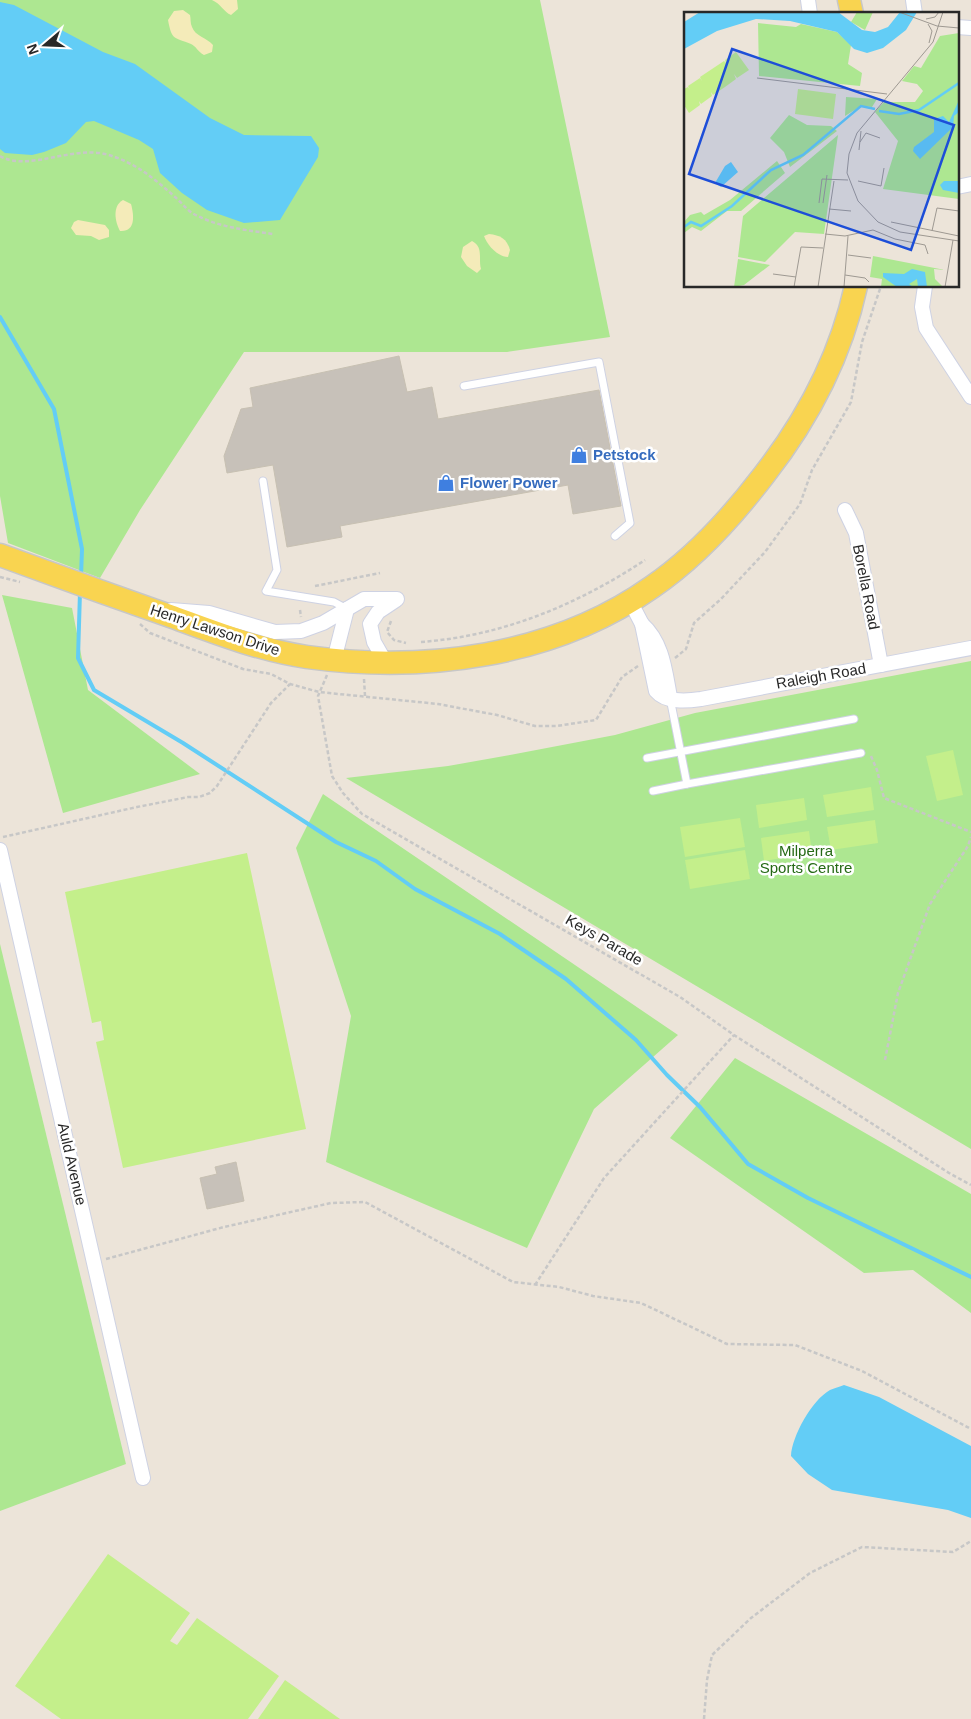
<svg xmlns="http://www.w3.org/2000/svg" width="971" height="1719" viewBox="0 0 971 1719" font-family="Helvetica,sans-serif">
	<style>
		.green { fill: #ade791 }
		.sand { fill: #f4ebb9 }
		.pitch { fill: #c4ef8b }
		.water { fill: #63cdf6 }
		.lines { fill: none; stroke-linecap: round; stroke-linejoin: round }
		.stream { stroke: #63cdf6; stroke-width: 4 }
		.building { fill: #c7c1b9; stroke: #c7c0b2 }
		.service-casing { stroke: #ced2e3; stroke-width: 9 }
		.minor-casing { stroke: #ced2e3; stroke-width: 16 }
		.primary-casing { stroke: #c7c7c7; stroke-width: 25 }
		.path { stroke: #c7c7c7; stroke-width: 2.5; stroke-dasharray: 4 2.5; stroke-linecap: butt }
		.service { stroke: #fff; stroke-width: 7 }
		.minor { stroke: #fff; stroke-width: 14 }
		.primary { stroke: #f9d450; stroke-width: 22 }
		.labels { text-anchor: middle; stroke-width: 5; stroke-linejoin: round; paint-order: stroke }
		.shop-label { font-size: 15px; font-weight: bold; fill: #366cbe; stroke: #fff; text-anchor: start }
		.street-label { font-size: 15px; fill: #282828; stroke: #fff }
		.park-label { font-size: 15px; fill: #256915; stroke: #fff }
		.inset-river { fill: none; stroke: #63cdf6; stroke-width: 2.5 }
		.inset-road { fill: none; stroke: #9e9992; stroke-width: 1 }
		.view { fill: #1d4ed8; fill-opacity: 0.15; stroke: #1d4ed8; stroke-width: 2.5 }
		.inset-edge { fill: none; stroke: #282828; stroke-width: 2.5 }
	</style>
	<rect width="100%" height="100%" fill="#ece4d9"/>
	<!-- green -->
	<g class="green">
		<path d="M0 0H540L610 337 507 352H244L140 510 100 578 8 543 0 496Z"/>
		<path d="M2 595 72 608 88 690 200 774 63 813Z"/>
		<path d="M971 661V1149L346 778 448 766 510 755 615 735 695 713Z"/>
		<path d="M323 794 678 1035 594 1109 527 1248 326 1162 351 1016 296 848Z"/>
		<path d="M0 944 126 1464 0 1511Z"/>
		<path d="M735 1058 971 1194V1313L913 1270 864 1273 670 1138Z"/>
	</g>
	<!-- sand -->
	<g class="sand">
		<path d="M212 0H237L238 9 231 15C224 12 221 4 212 0Z"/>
		<path d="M183 10 190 15C191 19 190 23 192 27 195 36 207 38 213 45L212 52 204 55C198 52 196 46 191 44 174 37 172 41 168 20L174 11Z"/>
		<path d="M123 200 131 204C134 215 136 232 120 231 115 222 112 206 123 200Z"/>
		<path d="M78 220 105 225 109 230V237L99 240 91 236 76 235 71 228 74 222Z"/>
		<path d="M489 234C500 235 507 239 510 250L508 257C498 257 487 245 484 236Z"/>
		<path d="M472 241C484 247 478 259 481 269L477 273 467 266 461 257 463 247Z"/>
	</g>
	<!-- pitch -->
	<g class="pitch">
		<path d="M953 750 963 795 937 801 926 756Z"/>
		<path d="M871 787 874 810 827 817 823 795Z"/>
		<path d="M804 798 807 820 759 828 756 805Z"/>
		<path d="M740 818 745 847 685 857 680 827Z"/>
		<path d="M875 820 878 843 831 850 827 827Z"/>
		<path d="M809 831 812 853 764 861 761 838Z"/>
		<path d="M745 850 750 879 690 889 685 860Z"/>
		<path d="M247 853 306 1129 123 1168 96 1042 104 1040 101 1021 92 1023 65 892Z"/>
		<path d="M108 1554 190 1613 170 1641 177 1645 197 1618 279 1676 248 1719H61L15 1686Z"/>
		<path d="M285 1680 340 1719H258Z"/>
	</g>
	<!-- water -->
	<g class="water">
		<path d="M0 2 14 5 103 52 135 64 210 118 244 135 311 136 319 148 318 157 280 220 244 223 207 210 182 193 160 173 153 149 139 140 94 121 86 122 66 143 44 152 32 155 5 153 0 149Z"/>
		<path d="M844 1385 879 1397 971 1446V1518L948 1510 832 1490 808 1474 791 1456C792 1436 812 1400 830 1390 834 1388 840 1387 844 1385Z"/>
	</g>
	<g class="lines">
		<!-- stream -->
		<g class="stream">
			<path d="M0 317 54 409 82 549 81 577"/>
			<path d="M80 592 78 658 94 690 183 743 336 842 376 861 415 889 500 934 566 979 636 1040 667 1075 700 1107 748 1164 808 1198 971 1277"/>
		</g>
	</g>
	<!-- building -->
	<g class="building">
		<path d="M399 356 407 392 432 387 438 419 599 390 621 506 573 514 568 485 340 526 342 537 287 547 273 465 227 473 224 456 241 409 253 407 250 388Z"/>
		<path d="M236 1162 244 1201 207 1209 200 1178 217 1174 215 1167Z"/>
	</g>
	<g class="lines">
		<!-- service casing -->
		<g class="service-casing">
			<g id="service">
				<path d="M464 386 599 362 630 523 615 536"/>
				<path d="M263 481 277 570 266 591 334 602 347 609"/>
				<path d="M670 698 687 784 861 753"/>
				<path d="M647 758 854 719"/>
				<path d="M653 791 687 784"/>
			</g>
		</g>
		<!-- minor casing -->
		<g class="minor-casing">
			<g id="minor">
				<path d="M808 0 810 14"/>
				<path d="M913 0 915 14"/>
				<path d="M957 27 971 28"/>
				<path d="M957 187 971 184"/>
				<path d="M925 286 922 307 926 328 971 397"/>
				<path d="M845 510 856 533 881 665"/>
				<path d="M630 601 642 624 656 691C666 703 687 701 701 699L971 648"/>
				<path d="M171 610 209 613 275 632 301 631 323 623 364 599H397"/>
				<path d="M642 624C663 643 665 671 670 697"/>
				<path d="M334 660 347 609"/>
				<path d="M386 663 374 642 370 624 378 612 396 600"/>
				<path d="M0 850 143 1478"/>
			</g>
		</g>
		<!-- primary casing -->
		<g class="primary-casing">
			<g id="primary">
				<path d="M849 0 852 14"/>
				<path d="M0 555C57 576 113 596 170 616 214 632 259 650 307 657 424 673 553 657 652 587 696 557 732 517 764 475 807 420 841 355 856 286"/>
			</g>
		</g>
		<!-- path -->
		<g class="path">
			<path d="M0 156C27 172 71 146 105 154 133 161 154 178 175 197 181 202 186 209 192 213 217 227 245 230 273 234"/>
			<path d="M0 577 20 582"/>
			<path d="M315 586 380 573"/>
			<path d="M300 610 301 617"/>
			<path d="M391 621 387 632 394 640 406 643"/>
			<path d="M140 624 150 633 243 669 271 674 290 684 319 692 438 704 497 715 535 726H557L596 720 622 677 638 666"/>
			<path d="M421 642C502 636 577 605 645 560"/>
			<path d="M675 658 686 649 694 623 721 599 765 552 800 504 812 470 851 402 862 342 881 286"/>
			<path d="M327 675 318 696 332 776 343 793 362 814 680 997 734 1035 949 1173 971 1185"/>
			<path d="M364 679 365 696"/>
			<path d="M871 756 877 770 884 798 971 832"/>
			<path d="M3 837 137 807 188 797H199L210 793 217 786 271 703 290 684"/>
			<path d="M885 1060 898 993 930 904 968 846 971 837"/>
			<path d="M106 1259 224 1227 331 1203 365 1202 513 1282 559 1287 593 1296 641 1303 727 1344 795 1345 862 1371 971 1429"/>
			<path d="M535 1285 604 1178 734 1035"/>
			<path d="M704 1719 707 1680 712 1655 751 1618 810 1573 862 1547 953 1552 971 1541"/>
		</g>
		<!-- service -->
		<use href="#service" class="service"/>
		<!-- minor -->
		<use href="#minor" class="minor"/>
		<!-- primary -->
		<use href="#primary" class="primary"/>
	</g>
	<!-- icons -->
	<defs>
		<g id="shop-bare" transform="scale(1.35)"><path d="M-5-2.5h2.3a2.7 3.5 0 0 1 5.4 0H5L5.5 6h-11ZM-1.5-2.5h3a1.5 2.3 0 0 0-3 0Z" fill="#3f7fe0" stroke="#fff" stroke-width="2.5" paint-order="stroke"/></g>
	</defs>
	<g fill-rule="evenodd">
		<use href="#shop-bare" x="579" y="455"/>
		<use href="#shop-bare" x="446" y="483"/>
	</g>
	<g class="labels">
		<!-- shop labels -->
		<g class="shop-label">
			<text x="593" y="460">Petstock</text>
			<text x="460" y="488">Flower Power</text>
		</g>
		<!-- street labels -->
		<g class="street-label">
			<text transform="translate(866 587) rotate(79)" y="5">Borella Road</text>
			<text transform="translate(215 630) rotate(18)" y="5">Henry Lawson Drive</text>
			<text transform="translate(821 676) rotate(-10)" y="5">Raleigh Road</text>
			<text transform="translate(604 940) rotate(30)" y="5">Keys Parade</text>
			<text transform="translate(72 1164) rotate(77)" y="5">Auld Avenue</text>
		</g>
		<!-- park labels -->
		<g class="park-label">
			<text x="806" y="856">Milperra<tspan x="806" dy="17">Sports Centre</tspan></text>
		</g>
	</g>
	<!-- overview -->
	<g transform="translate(684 12)">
		<rect width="275" height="275" fill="#ece4d9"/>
		<path d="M173 0H189L181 18 167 10ZM74 11 112 15 117 12 153 20 167 33 164 52 178 61 176 74 75 64ZM275 21V187L199 177 214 129 191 100 200 90H231L239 79 233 72 218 69 230 54 237 56 256 24ZM162 85 193 87 188 95 177 94 161 104ZM105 103 123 113 147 114 153 119 106 155 100 140 86 126ZM154 123 140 222 111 220 81 250 54 245 59 204ZM93 149 101 161 57 199H43L17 219 8 215 0 221V210L6 203 17 200 20 203 46 188ZM189 244 261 258 250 257 251 267 259 275H197L198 267 186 265ZM54 247 86 253 60 273 50 275Z" fill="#ade791"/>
		<path d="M52 40 65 58 53 66 50 62 52 67 41 75 28 57 40 49 42 51 41 48ZM28 57 41 75 29 83 27 80 28 84 17 92 15 89 16 93 5 101 0 93V77L4 75 6 78 4 74 16 66 18 69 16 65ZM114 77 152 82 149 107 111 102Z" fill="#c4ef8b"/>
		<path d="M16 0H154L178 18 191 20 204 15 216 0H233L222 18 199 36 183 41 170 37 153 20 106 9 72 7 33 19 0 37V10ZM275 88V100L270 104 269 115 236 147 229 139 230 135 250 120V107L259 104 265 110ZM47 150 54 160 37 175 31 171 41 154ZM260 169H275V181L259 178 256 173ZM228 257 241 260 243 275H234L233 267 225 272 229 275H213L199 265V261L220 262Z" fill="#63cdf6"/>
		<path class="inset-river" d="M195 99 215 102 235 98 275 71M0 215 7 210 17 214 48 194 87 158 119 143 177 94 191 97"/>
		<path class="inset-road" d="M215 0 253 14 275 16M259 0 249 30 173 121 165 142 163 161 174 189 194 210 216 220 275 229M242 7 251 5 255 0M244 12 248 19 245 31M73 66 203 82M176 130 182 121 196 126M175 138 177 119M174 169 197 174 200 156M135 191 138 167 164 168M139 191 143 163M145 197 167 199M207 210 275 224M248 219 253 196 275 199M141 222 161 224 189 218 211 227 241 233 244 242M164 243 187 246M89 262 112 265M161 263 181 266 185 270M110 275 117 235 139 236M134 275 150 169M160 275 164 224M261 275 269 228"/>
		<path class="view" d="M48 37 270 113 227 238 5 162Z"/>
		<rect width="275" height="275" class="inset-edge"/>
	</g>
	<!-- north arrow -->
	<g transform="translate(45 45) rotate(251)" stroke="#ffffff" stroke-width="4" paint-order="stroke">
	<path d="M0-4L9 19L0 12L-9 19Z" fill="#282828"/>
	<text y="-8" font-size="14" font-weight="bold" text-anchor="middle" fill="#282828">N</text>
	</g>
</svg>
